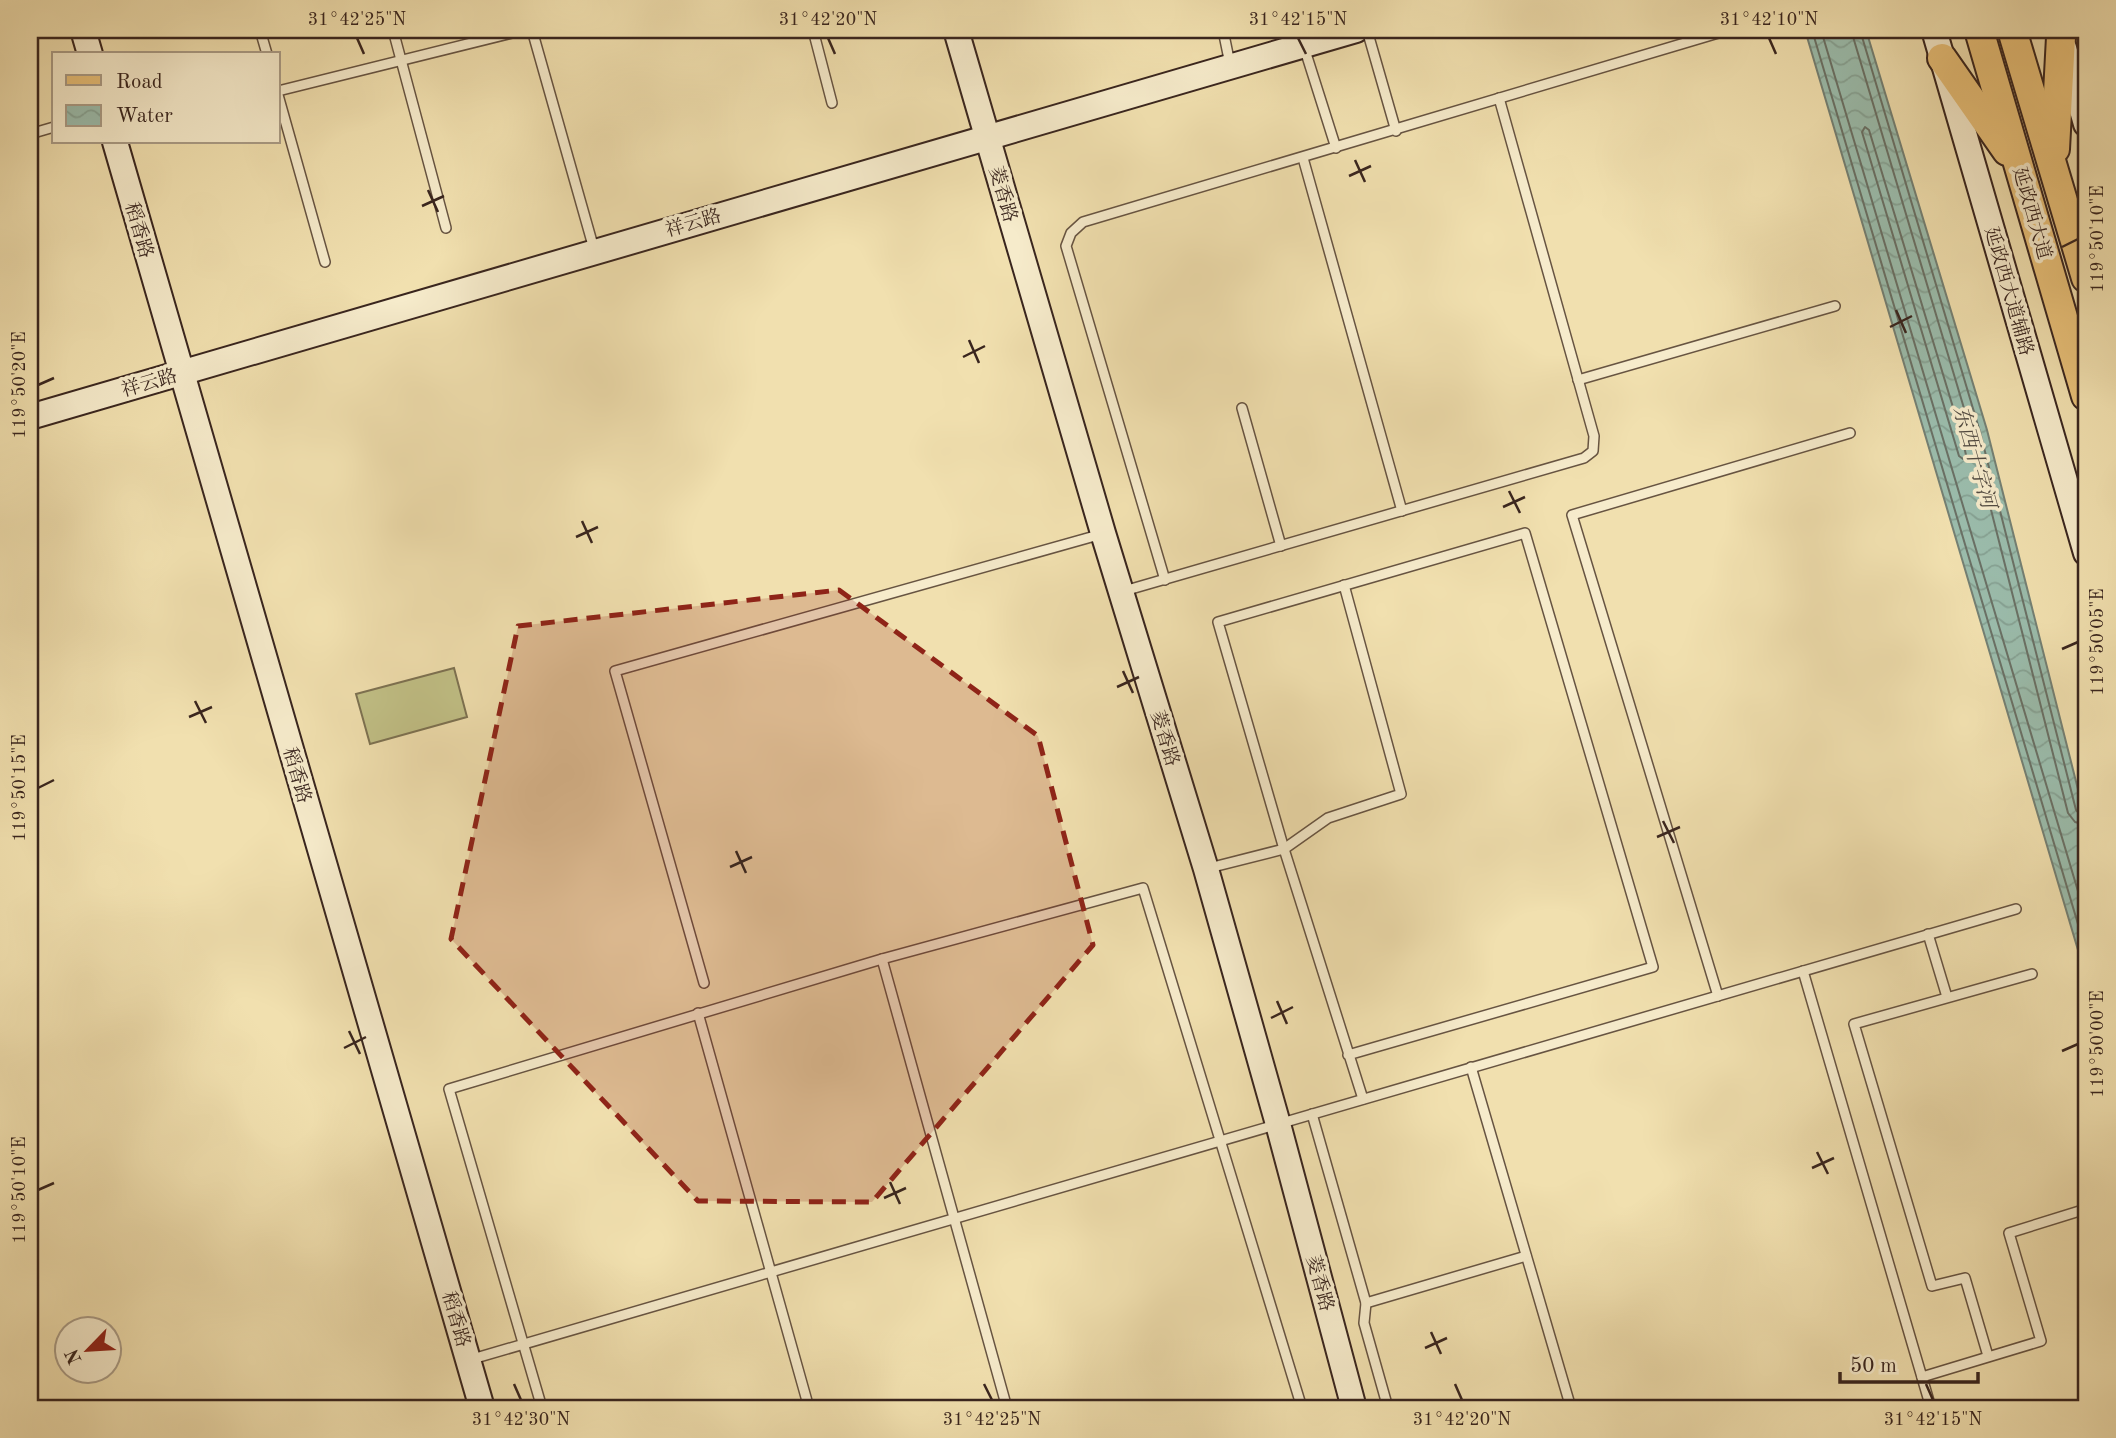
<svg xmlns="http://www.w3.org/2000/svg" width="2116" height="1438" viewBox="0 0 2116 1438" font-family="'Old Standard TT','Noto Serif SC',serif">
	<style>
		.pitch { fill: #c1c086; stroke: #7d7252; stroke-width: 2 }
		.water { fill: url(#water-waves); stroke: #748074; stroke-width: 2 }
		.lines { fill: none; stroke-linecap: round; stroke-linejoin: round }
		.shore { stroke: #6a7166; stroke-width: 2 }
		.lane-casing { stroke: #675442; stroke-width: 12 }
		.secondary-casing { stroke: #39251e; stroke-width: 28 }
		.primary-casing { stroke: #39251e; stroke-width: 32 }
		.lane { stroke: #f6ebcb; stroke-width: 9 }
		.secondary { stroke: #f6ebcb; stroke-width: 24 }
		.primary { stroke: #e8c078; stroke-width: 28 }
		.marked { fill: #8f2418; fill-opacity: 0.2; stroke: #8f2418; stroke-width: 5; stroke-dasharray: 14 9; stroke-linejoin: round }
		.ticks { fill: none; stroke: #39251e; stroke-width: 2.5 }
		.labels { text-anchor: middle; stroke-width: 7; stroke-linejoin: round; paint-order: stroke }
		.street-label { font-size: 19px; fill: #39251e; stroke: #f6ebcb }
		.water-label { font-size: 21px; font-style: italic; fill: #524b42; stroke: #f6ebcb }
		.neatline { fill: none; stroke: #39251e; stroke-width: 2.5 }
		.ticks-label { font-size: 18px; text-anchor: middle; fill: #39251e }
	</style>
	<defs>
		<pattern id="water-waves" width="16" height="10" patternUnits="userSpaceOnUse" patternTransform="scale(1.75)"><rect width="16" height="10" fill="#9bbdad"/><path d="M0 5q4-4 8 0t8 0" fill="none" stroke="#86a294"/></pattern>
	</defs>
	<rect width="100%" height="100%" fill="#f1e0af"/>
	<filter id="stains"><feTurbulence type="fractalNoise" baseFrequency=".00286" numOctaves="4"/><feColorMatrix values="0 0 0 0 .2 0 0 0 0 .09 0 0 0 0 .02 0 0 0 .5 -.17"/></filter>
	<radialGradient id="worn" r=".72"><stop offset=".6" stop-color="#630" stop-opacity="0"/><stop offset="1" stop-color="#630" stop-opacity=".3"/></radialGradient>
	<!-- pitch -->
	<path class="pitch" d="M454 668 467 717 370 744 356 694Z"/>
	<!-- water -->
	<path class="water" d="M1805 30H1866L1987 430 2086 821V977Z"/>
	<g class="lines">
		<!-- shore -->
		<g class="shore">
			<path d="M1812 30 2086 951"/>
			<path d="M1821 30 2086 918"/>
			<path d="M1851 30 1972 435 2068 813 2075 822 2086 825"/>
			<path d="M1860 30 1980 432 2076 810 2080 815 2086 816"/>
			<path d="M1865 127 1869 130 1962 437 1966 455 1963 459 1959 456 1862 132Z"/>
		</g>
		<!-- lane casing -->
		<g class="lane-casing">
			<g id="lane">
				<path d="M260 30 267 54"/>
				<path d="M393 30 446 228"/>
				<path d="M532 30 594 249"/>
				<path d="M813 30 832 103"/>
				<path d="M1223 30 1230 64"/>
				<path d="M1367 30 1396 131"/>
				<path d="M1304 47 1336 148"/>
				<path d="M278 91 524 30"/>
				<path d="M278 95 325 262"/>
				<path d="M30 134 54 127"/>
				<path d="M1303 158 1402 511"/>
				<path d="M1578 380 1835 306"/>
				<path d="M1242 408 1281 546"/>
				<path d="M1165 580 1066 246 1071 233 1083 222 1725 31"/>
				<path d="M1124 591 1584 458 1593 451 1594 436 1499 98"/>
				<path d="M1209 868 1284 849 1328 818 1401 794 1344 585"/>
				<path d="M1928 934 1947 997"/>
				<path d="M882 959 1007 1408"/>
				<path d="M1803 971 1931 1408"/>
				<path d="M704 983 615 671 1102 534"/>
				<path d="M1718 996 1572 515 1850 433"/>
				<path d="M698 1013 809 1408"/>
				<path d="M1348 1055 1653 967 1525 533 1218 622 1284 849 1363 1099"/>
				<path d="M1471 1067 1571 1408"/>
				<path d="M1312 1114 1366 1303 1526 1256"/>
				<path d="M1366 1303 1364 1323 1388 1408"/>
				<path d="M1988 1356 1965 1278 1932 1286 1854 1024 2032 974"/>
				<path d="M469 1360 2016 909"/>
				<path d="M1922 1377 2041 1341 2009 1233 2086 1209"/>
				<path d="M542 1408 449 1089 882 959 1143 888 1302 1408"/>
			</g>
		</g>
		<!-- secondary casing -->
		<g class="secondary-casing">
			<g id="secondary">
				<path d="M83 30 90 54"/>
				<path d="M956 30 1103 533 1206 869 1278 1124 1354 1408"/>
				<path d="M1934 30 2086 553"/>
				<path d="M2064 48 2086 124"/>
				<path d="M115 142 482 1408"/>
				<path d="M30 417 1356 30"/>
			</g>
		</g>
		<!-- primary casing -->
		<g class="primary-casing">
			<g id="primary">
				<path d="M1979 30 2086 396"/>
				<path d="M2012 30 2086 278"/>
				<path d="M1942 58 2007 151"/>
				<path d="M2055 149 2061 37"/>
			</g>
		</g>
		<!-- lane -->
		<use href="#lane" class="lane"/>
		<!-- secondary -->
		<use href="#secondary" class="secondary"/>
		<!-- primary -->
		<use href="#primary" class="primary"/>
	</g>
	<!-- marked area -->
	<path class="marked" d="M839 590 1038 736 1093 945 872 1202 698 1201 451 939 518 626Z"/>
	<!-- ticks -->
	<path class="ticks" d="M357 38 364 54M828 38 835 54M1298 38 1306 54M1769 38 1776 54M1355 160 1365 182M1349 176 1371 166M428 190 438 212M422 206 444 196M2062 247 2078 239M1896 310 1906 333M1890 327 1912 316M969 340 979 363M963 357 985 346M38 385 54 378M1509 491 1520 513M1503 507 1525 497M582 521 592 543M576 537 598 527M2062 649 2078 642M1123 671 1133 693M1117 687 1139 677M195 701 206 723M189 717 212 707M38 788 54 780M1663 821 1674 843M1657 837 1680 827M736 851 746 873M730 867 752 857M1277 1001 1287 1024M1271 1018 1293 1007M349 1031 360 1054M344 1048 366 1037M2062 1051 2078 1044M1817 1152 1828 1174M1812 1168 1834 1158M890 1182 900 1204M38 1190 54 1183M884 1198 906 1188M1431 1332 1441 1354M1425 1348 1447 1338M514 1384 521 1400M984 1384 992 1400M1455 1384 1462 1400M1926 1384 1933 1400"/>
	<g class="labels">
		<!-- street labels -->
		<g class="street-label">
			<text transform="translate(1004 194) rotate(74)" y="7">菱香路</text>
			<text transform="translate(2033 213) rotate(74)" y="7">延政西大道</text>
			<text transform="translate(693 222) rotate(-16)" y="7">祥云路</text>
			<text transform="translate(140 230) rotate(74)" y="7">稻香路</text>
			<text transform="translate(2010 291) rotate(74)" y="7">延政西大道辅路</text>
			<text transform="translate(149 382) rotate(-16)" y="7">祥云路</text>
			<text transform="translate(1166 738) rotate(73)" y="7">菱香路</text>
			<text transform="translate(298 775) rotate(74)" y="7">稻香路</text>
			<text transform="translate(1321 1283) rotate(75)" y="7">菱香路</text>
			<text transform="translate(457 1319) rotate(74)" y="7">稻香路</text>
		</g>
		<!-- water labels -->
		<g class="water-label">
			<text transform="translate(1975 457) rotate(74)" y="7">东西十字河</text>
		</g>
	</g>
	<!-- margin -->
	<rect width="2116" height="1438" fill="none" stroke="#f1e0af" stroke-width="77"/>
	<!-- legend -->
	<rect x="52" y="52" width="228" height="91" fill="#f6ebcb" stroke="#aa9c86" stroke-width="2"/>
	<rect x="66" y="75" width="35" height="10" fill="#e8c078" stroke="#aa9c86" stroke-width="2"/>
	<text x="116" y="88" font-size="21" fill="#39251e">Road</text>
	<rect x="66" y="105" width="35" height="21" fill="url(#water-waves)" stroke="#aa9c86" stroke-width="2"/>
	<text x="116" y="122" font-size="21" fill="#39251e">Water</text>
	<!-- north arrow -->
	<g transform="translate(88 1350) rotate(245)"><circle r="33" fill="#f6ebcb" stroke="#aa9c86" stroke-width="2"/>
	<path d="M0-5L12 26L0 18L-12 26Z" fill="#8f2418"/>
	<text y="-10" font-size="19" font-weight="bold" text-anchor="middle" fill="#39251e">N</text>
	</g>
	<!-- scale -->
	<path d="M1840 1372v10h138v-10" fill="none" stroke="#39251e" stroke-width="3.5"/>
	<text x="1850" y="1372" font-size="21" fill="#39251e" stroke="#f6ebcb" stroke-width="5" paint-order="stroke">50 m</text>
	<rect x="38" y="38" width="2040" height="1362" class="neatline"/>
	<g class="ticks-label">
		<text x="357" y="25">31°42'25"N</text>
		<text x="828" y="25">31°42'20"N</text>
		<text x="1298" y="25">31°42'15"N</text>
		<text x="1769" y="25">31°42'10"N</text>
		<text transform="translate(2097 239) rotate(-90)" y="6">119°50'10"E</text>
		<text transform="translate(19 385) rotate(-90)" y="6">119°50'20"E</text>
		<text transform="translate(2097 642) rotate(-90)" y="6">119°50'05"E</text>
		<text transform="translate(19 788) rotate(-90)" y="6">119°50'15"E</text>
		<text transform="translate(2097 1044) rotate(-90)" y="6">119°50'00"E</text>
		<text transform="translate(19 1190) rotate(-90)" y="6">119°50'10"E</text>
		<text x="521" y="1425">31°42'30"N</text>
		<text x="992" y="1425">31°42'25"N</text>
		<text x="1462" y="1425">31°42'20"N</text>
		<text x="1933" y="1425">31°42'15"N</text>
	</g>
	<rect width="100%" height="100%" filter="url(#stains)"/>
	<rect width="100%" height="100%" fill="url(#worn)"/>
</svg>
